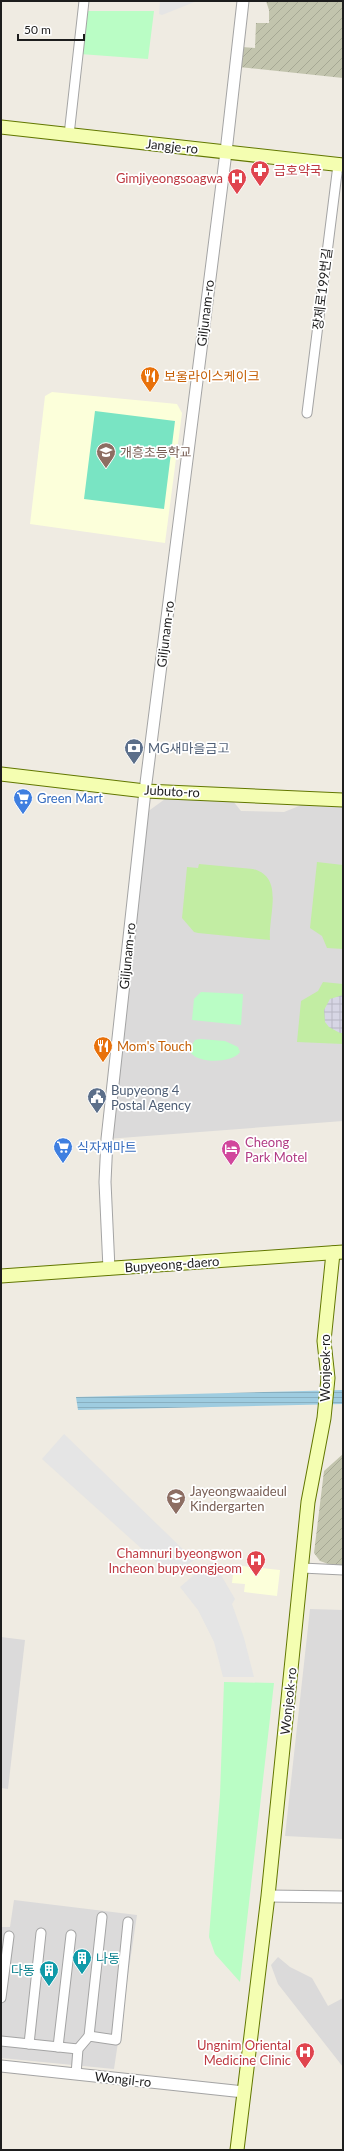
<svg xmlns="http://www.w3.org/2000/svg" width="344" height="2151" viewBox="0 0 344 2151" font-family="Lato,'Noto Sans KR',sans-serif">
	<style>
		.residential { fill: #dbdada }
		.education { fill: #fcffda }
		.construction { fill: url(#construction-furrows) }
		.grass { fill: #c2eda3 }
		.park { fill: #bafdc5 }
		.pitch { fill: #79e4c3 }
		.parking { fill: #e5e5e5 }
		.plaza { fill: url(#plaza-grid) }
		.water { fill: url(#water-rules) }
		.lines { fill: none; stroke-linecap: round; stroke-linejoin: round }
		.minor-casing { stroke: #a4a4a4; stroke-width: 11 }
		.tertiary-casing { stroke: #a4a4a4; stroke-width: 13 }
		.secondary-casing { stroke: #627700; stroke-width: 15 }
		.minor { stroke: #fff; stroke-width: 9 }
		.tertiary { stroke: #fff; stroke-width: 11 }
		.secondary { stroke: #f4feb1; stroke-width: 13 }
		.labels { text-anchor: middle; stroke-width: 3.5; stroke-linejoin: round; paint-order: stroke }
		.street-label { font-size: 13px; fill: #1d1d1d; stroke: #fff }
		.health-label { font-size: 13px; fill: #be3a42; stroke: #fff; text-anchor: end }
		.food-label { font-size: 13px; fill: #c56008; stroke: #fff; text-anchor: start }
		.education-label { font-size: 13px; fill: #785e54; stroke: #fff; text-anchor: start }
		.service-label { font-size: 13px; fill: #4e5e75; stroke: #fff; text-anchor: start }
		.shop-label { font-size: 13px; fill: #366cbe; stroke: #fff; text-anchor: start }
		.hotel-label { font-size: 13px; fill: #b23c85; stroke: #fff; text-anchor: start }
		.culture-label { font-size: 13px; fill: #0d838f; stroke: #fff; text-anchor: start }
	</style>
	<defs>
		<pattern id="construction-furrows" width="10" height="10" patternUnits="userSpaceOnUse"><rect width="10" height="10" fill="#c2c4ad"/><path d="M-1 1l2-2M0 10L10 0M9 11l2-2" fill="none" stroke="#a6a894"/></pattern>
		<pattern id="plaza-grid" width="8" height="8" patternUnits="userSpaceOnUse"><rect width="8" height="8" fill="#d7d6e5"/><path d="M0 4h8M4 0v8" fill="none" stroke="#b8b7c4"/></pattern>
		<pattern id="water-rules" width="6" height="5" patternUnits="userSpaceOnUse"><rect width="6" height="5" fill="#9ecce0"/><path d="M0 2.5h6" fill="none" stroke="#88afc0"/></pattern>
	</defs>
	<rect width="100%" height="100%" fill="#efebe2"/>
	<!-- residential -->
	<g class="residential">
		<path d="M165 799 233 801 241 811 284 812 304 804 343 807V1121L107 1139 143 815Z"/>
		<path d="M310 1609 343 1610V1839L285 1836Z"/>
		<path d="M1 1637 25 1640 8 1789 1 1788Z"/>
		<path d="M14 1900 137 1915 114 2069 1 2058V1927H10Z"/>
		<path d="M278 1957 290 1967 312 1978 328 2006 343 1998V2067L278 1984 271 1965Z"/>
	</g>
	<!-- education -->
	<g class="education">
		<path d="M52 392 177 404 182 413 165 543 30 524 45 396Z"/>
		<path d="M234 1565 280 1570 277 1596 244 1592 245 1584 232 1583Z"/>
	</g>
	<!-- construction -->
	<g class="construction">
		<path d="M266 1H343V78L239 67 242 47 255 48 256 23H269V10Z"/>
		<path d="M343 1454V1565H331L320 1561 314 1553 324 1471Z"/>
	</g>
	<!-- grass -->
	<g class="grass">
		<path d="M317 862 343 865V949L327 948 322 936 310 928Z"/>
		<path d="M199 864 253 869C285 877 268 915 270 940L198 933 194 932 182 918 187 867 198 868Z"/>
		<path d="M323 982 343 984V1044L297 1042 301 1001 318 991Z"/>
	</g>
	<!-- park -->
	<g class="park">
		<path d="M85 11H154L148 59 80 54Z"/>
		<path d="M201 992 243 994 241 1025 192 1020 194 999Z"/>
		<path d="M200 1039 225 1041 238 1047 240 1052C233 1063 199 1064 191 1053L190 1048 195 1040Z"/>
		<path d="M224 1682 274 1683 240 1982 215 1954 209 1937 220 1795Z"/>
	</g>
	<!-- pitch -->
	<path class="pitch" d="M95 411 175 421 164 509 84 499Z"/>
	<!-- parking -->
	<g class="parking">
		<path d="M160 1H197L162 15 159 14Z"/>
		<path d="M64 1434 194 1560 172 1576 42 1459Z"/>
		<path d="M214 1563 235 1599 232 1604 244 1638 254 1677H223L214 1642 198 1610 180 1587 207 1564Z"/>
	</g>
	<!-- plaza -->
	<path class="plaza" d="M343 995V1033H340L329 1027 325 1022 324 1010 330 999Z"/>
	<!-- water -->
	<path class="water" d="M343 1390V1404L78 1410 76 1397Z"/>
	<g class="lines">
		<!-- minor casing -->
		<g class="minor-casing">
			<g id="minor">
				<path d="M69 135 84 1"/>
				<path d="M307 413 338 165"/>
				<path d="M302 1568 343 1570"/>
				<path d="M1 1998 9 1936"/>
				<path d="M89 2036 102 1917"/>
				<path d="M1 2041 78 2049"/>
				<path d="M29 2044 41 1933"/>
				<path d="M58 2047 71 1935"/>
				<path d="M76 2074 78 2049 89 2036 116 2040 128 1922"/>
			</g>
		</g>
		<!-- tertiary casing -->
		<g class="tertiary-casing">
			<g id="tertiary">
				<path d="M109 1269 105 1182 107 1139 145 791 226 152 243 1"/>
				<path d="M268 1896 343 1897"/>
				<path d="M1 2066 244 2092"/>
			</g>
		</g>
		<!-- secondary casing -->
		<g class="secondary-casing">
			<g id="secondary">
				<path d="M1 127 343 165"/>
				<path d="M1 774 145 791 343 800"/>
				<path d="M1 1276 343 1252"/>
				<path d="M237 2150 268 1896 308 1502 324 1418 328 1378 324 1341 333 1253"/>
			</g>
		</g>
		<!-- minor -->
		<use href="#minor" class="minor"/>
		<!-- tertiary -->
		<use href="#tertiary" class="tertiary"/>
		<!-- secondary -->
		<use href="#secondary" class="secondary"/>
	</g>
	<!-- icons -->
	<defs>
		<g id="pharmacy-pin" transform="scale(1)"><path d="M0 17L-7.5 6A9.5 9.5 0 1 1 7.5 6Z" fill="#e0444e" stroke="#fff"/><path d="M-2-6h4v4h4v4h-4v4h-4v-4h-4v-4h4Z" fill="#fff"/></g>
		<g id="hospital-pin" transform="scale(1)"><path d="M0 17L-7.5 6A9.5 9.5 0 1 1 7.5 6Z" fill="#e0444e" stroke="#fff"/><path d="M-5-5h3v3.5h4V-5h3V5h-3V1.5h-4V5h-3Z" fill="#fff"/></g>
		<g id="restaurant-pin" transform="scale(1)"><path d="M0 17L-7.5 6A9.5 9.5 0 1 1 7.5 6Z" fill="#e8710a" stroke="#fff"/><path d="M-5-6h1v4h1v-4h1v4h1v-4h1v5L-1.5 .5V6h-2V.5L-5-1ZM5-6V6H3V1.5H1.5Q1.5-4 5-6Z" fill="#fff"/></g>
		<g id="school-pin" transform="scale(1)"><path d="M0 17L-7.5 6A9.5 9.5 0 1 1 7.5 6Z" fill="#8d6e63" stroke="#fff"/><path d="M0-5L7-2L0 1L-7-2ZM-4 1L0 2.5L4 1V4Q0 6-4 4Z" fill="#fff"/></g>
		<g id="bank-pin" transform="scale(1)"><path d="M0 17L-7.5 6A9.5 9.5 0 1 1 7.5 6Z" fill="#5c6f8a" stroke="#fff"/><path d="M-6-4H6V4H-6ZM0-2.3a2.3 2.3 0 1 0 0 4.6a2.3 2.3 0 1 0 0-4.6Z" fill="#fff"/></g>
		<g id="supermarket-pin" transform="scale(1)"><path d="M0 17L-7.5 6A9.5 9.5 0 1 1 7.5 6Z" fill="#3f7fe0" stroke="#fff"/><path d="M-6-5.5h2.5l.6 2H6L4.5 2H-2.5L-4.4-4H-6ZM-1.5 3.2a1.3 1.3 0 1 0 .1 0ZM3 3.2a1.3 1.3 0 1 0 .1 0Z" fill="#fff"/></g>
		<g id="civic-pin" transform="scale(1)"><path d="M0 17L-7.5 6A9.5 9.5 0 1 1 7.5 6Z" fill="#5c6f8a" stroke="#fff"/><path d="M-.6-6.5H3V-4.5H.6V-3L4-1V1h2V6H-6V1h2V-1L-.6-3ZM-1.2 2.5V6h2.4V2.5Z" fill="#fff"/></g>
		<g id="hotel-pin" transform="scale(1)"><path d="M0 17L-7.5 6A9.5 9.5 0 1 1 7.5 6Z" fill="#d1479c" stroke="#fff"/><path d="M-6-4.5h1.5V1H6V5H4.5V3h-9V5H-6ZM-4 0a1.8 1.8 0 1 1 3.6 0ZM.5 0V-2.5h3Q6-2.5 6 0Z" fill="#fff"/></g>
		<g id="building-pin" transform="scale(1)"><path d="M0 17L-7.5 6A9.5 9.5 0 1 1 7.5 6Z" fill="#0f9aa8" stroke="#fff"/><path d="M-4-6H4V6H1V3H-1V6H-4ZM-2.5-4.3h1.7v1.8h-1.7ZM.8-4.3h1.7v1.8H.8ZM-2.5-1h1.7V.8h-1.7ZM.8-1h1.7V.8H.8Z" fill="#fff"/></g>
	</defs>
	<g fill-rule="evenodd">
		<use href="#pharmacy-pin" x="260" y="170"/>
		<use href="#hospital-pin" x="237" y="178"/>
		<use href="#restaurant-pin" x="150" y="376"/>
		<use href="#school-pin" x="106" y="452"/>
		<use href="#bank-pin" x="134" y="748"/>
		<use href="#supermarket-pin" x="23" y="798"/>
		<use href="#restaurant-pin" x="103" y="1046"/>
		<use href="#civic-pin" x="97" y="1097"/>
		<use href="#supermarket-pin" x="63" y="1147"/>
		<use href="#hotel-pin" x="231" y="1149"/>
		<use href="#school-pin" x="176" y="1498"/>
		<use href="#hospital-pin" x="256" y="1560"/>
		<use href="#building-pin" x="82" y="1958"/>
		<use href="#building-pin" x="49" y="1970"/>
		<use href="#hospital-pin" x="305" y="2052"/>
	</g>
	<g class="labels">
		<!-- street labels -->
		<g class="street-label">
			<text transform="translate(172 146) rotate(6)" y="5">Jangje-ro</text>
			<text transform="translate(322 289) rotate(-83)" y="5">장제로199번길</text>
			<text transform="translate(205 313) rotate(-83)" y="5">Giljunam-ro</text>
			<text transform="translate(165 634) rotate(-83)" y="5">Giljunam-ro</text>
			<text transform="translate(172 791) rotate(3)" y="5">Jubuto-ro</text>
			<text transform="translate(127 956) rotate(-84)" y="5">Giljunam-ro</text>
			<text transform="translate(172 1264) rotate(-4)" y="5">Bupyeong-daero</text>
			<text transform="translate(325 1368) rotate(-90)" y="5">Wonjeok-ro</text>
			<text transform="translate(288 1701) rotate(-84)" y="5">Wonjeok-ro</text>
			<text transform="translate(123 2079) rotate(6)" y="5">Wongil-ro</text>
		</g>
		<!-- health labels -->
		<g class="health-label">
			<text x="274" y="175" text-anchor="start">금호약국</text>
			<text x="223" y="183">Gimjiyeongsoagwa</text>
			<text x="242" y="1558">Chamnuri byeongwon<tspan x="242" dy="15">Incheon bupyeongjeom</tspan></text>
			<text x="291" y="2050">Ungnim Oriental<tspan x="291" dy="15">Medicine Clinic</tspan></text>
		</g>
		<!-- food labels -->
		<g class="food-label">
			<text x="164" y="381">보울라이스케이크</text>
			<text x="117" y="1051">Mom's Touch</text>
		</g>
		<!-- education labels -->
		<g class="education-label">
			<text x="120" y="457">개흥초등학교</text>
			<text x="190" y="1496">Jayeongwaaideul<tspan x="190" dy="15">Kindergarten</tspan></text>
		</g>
		<!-- service labels -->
		<g class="service-label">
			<text x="148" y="753">MG새마을금고</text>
			<text x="111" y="1095">Bupyeong 4<tspan x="111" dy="15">Postal Agency</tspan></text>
		</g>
		<!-- shop labels -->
		<g class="shop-label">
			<text x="37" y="803">Green Mart</text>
			<text x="77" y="1152">식자재마트</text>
		</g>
		<!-- hotel labels -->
		<g class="hotel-label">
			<text x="245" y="1147">Cheong<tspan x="245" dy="15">Park Motel</tspan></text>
		</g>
		<!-- culture labels -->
		<g class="culture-label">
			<text x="96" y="1963">나동</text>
			<text x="35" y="1975" text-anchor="end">다동</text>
		</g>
	</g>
	<!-- border -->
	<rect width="344" height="2151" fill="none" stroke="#1d1d1d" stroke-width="4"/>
	<!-- scale -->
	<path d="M18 34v6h66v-6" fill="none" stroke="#1d1d1d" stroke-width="2"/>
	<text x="24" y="34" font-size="12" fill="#1d1d1d" stroke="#ffffff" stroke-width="3" paint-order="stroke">50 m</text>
</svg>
